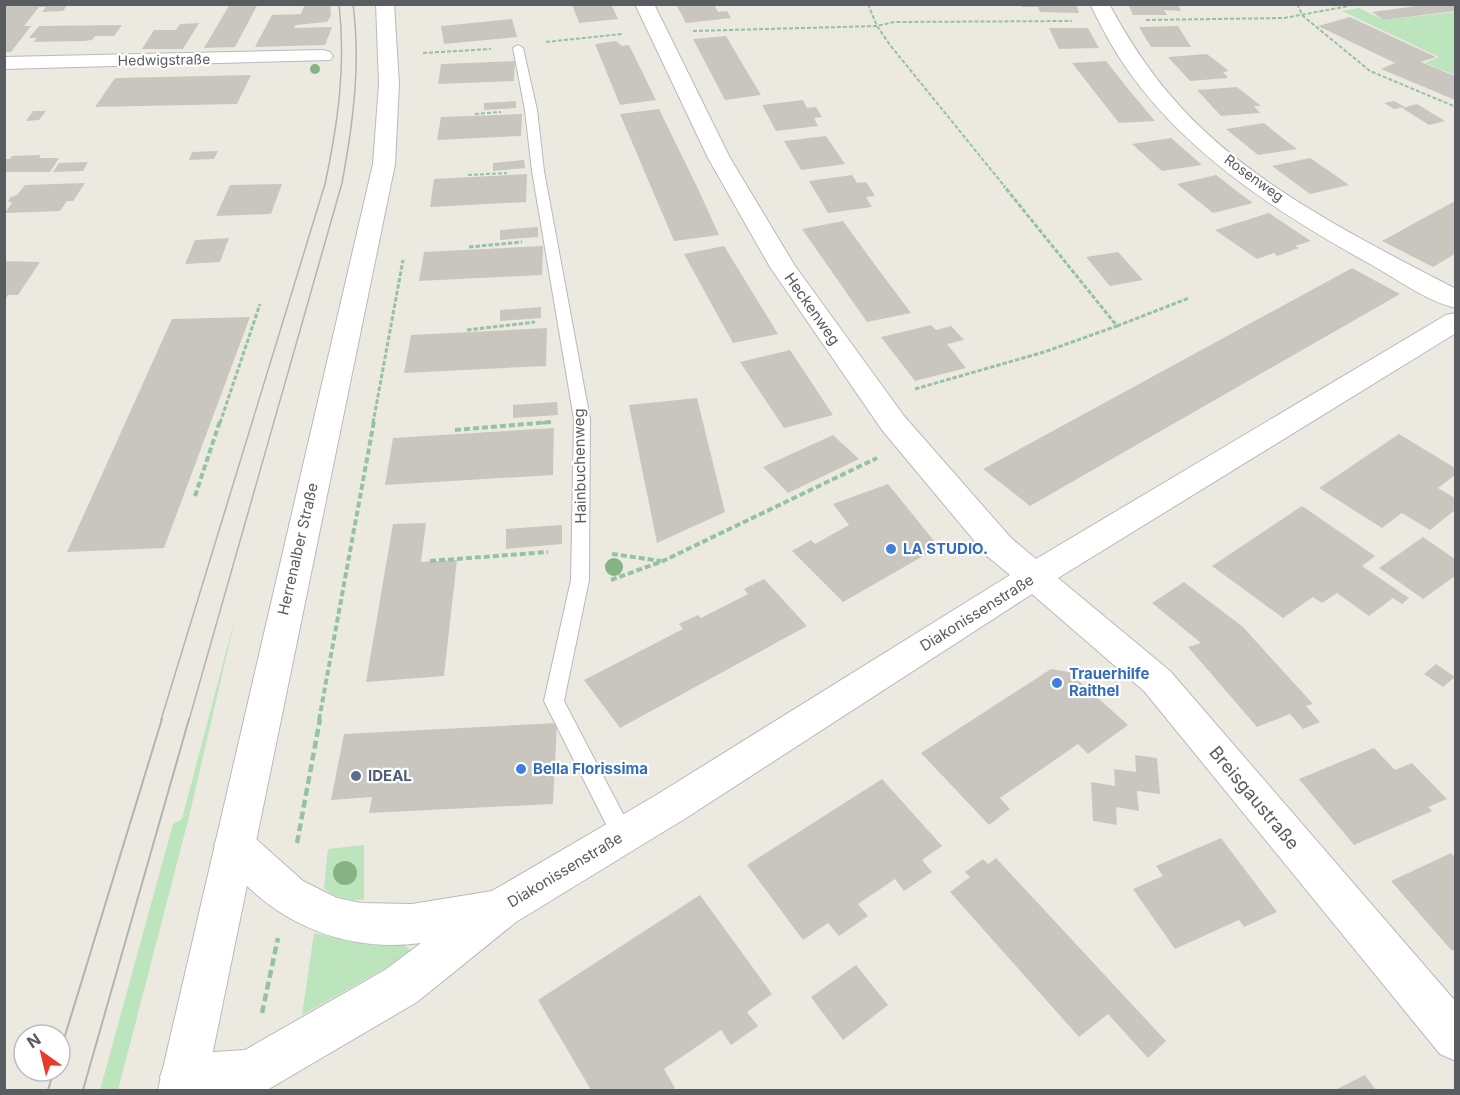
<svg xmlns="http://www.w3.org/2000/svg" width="1460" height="1095" viewBox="0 0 1460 1095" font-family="Inter,sans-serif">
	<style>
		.green { fill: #bce4bd }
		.building { fill: #c9c6c0 }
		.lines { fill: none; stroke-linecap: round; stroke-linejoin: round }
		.lane-casing { stroke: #b6b9bd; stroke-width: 2 }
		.street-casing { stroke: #b6b9bd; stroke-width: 2 }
		.secondary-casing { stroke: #b6babf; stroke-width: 2 }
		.path-far3 { stroke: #95c3a2; stroke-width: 2; stroke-dasharray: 4 2; stroke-linecap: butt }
		.path-far2 { stroke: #95c3a2; stroke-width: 3; stroke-dasharray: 4.5 2; stroke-linecap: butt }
		.path-far1 { stroke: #95c3a2; stroke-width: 4; stroke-dasharray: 6 3; stroke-linecap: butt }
		.path { stroke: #95c3a2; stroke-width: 4.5; stroke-dasharray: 8 4; stroke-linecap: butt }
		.lane { fill: #fff; fill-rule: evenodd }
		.street { fill: #fff; fill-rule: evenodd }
		.secondary { fill: #fff; fill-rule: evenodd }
		.tram-far1 { stroke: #b2b3b3; stroke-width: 1.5 }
		.tram { stroke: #b2b3b3; stroke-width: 2 }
		.tree { fill: #87b284 }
		.shop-dot { fill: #3f7fe0; stroke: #fff; stroke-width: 2 }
		.service-dot { fill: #5c6f8a; stroke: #fff; stroke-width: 2 }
		.labels { text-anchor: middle; stroke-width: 4.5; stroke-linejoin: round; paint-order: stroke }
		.far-street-label { font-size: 14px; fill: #595d61; stroke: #fff }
		.street-label { font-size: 15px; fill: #595d61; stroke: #fff }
		.shop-label { font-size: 15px; font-weight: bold; fill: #366cbe; stroke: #fff; text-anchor: start }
		.service-label { font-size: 15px; font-weight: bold; fill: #4e5e75; stroke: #fff; text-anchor: start }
		.near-street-label { font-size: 18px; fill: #595d61; stroke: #fff }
	</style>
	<rect width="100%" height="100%" fill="#eceae0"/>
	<!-- green -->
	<g class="green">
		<path d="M1359 8 1384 20 1455 12V75L1425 63 1439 57 1342 11Z"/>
		<path d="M237 610 189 817 118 1090H100L173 824 182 819Z"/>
		<path d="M364 845V900C348 900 336 899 324 888L328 849Z"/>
		<path d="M314 933 365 944 404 945 410 950 409 955 302 1015Z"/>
	</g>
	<!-- building -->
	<g class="building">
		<path d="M7 4H68L63 11 42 12 46 7H39L24 26H31L11 52H4V8Z"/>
		<path d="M230 4H258L235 47 204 48Z"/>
		<path d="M305 4H330L331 16 327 22 296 25 294 28 332 27 325 45 255 47 272 15 301 14Z"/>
		<path d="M572 4H611L618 19 579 23Z"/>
		<path d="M676 4H714L718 12 727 11 731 18 686 23Z"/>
		<path d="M1021 4H1076L1079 13 1040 12 1038 7H1022Z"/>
		<path d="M1128 4H1178L1181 11 1164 10 1167 15H1133Z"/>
		<path d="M1431 4H1455V11L1384 20 1372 12Z"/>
		<path d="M1350 17 1436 57 1421 62 1455 76V100L1381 69 1395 63 1318 26Z"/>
		<path d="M512 19 517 37 444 44 441 26Z"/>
		<path d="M199 23 183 49H142L154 30H176L180 24Z"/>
		<path d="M122 25 114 36H95L92 40 84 41 33 42 37 38H29L39 26Z"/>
		<path d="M1178 26 1191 47H1151L1139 27Z"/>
		<path d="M1049 28H1088L1099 48 1059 49Z"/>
		<path d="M726 36 755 85 761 95 725 100 693 39Z"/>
		<path d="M616 41 622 46 629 45 656 100 620 105 595 44Z"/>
		<path d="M1207 54 1229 71 1223 72 1228 78 1190 81 1168 57Z"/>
		<path d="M515 61 514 81 438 84 441 64Z"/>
		<path d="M1106 61 1129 90 1155 121 1119 123 1072 63Z"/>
		<path d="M251 75 237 104 95 107 115 78Z"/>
		<path d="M1237 87 1261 106H1254L1260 113 1221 116 1197 90Z"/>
		<path d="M803 100 807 108 816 107 822 117 814 118 818 126 776 131 762 105Z"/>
		<path d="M516 101V108L484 110V103Z"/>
		<path d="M1394 101 1405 107 1394 109 1384 103Z"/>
		<path d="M1417 104 1445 121 1429 125 1402 108Z"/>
		<path d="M659 109 700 193 719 235 674 241 620 114Z"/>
		<path d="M33 111H46L39 120 26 121Z"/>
		<path d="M522 114 521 136 437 140 441 117Z"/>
		<path d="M1264 123 1280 136 1297 149 1258 155 1226 129Z"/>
		<path d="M826 136 845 164 801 170 784 141Z"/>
		<path d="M1171 138 1186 151 1202 165 1162 171 1132 144Z"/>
		<path d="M218 151 214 159 189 160 192 152Z"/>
		<path d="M41 155 39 158H59L50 172H4V159H10L12 156Z"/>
		<path d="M1310 158 1329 171 1349 185 1310 194 1272 166Z"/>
		<path d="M524 160 525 168 493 171V163Z"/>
		<path d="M88 162 83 171 53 172 59 163Z"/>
		<path d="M527 174 526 202 430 207 434 179Z"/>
		<path d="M852 175 857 183 866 182 875 196 866 197 872 207 828 213 809 181Z"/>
		<path d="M1216 175 1234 189 1253 203 1213 213 1177 184Z"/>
		<path d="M85 183 73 201H67L60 211 5 213 12 203 8 201 11 197 17 195 25 185Z"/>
		<path d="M282 184 271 214 216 216 230 185Z"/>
		<path d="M1455 201V254L1433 267 1382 241Z"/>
		<path d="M1269 213 1311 241 1295 246 1299 248 1277 256 1274 253 1257 259 1215 230Z"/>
		<path d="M843 221 875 265 911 313 867 322 802 229Z"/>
		<path d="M538 227V237L500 240V230Z"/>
		<path d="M229 238 220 262 185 264 195 240Z"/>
		<path d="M543 246 542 275 419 281 424 252Z"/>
		<path d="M724 246 759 303 778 334 733 343 684 254Z"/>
		<path d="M1118 252 1143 280 1110 286 1086 257Z"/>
		<path d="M4 261 40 262 18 295H8L4 301Z"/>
		<path d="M1352 268 1400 294 1030 506 983 469Z"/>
		<path d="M541 307V318L500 321V310Z"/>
		<path d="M250 317 164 548 67 552 172 319Z"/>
		<path d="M931 325 936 330 951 326 964 340 947 344 966 368 915 381 881 337Z"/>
		<path d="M547 328 546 366 404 373 411 335Z"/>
		<path d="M790 350 833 415 784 428 740 362Z"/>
		<path d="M697 398 725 512 657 543 629 405Z"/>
		<path d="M557 402 558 415 513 418V405Z"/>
		<path d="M554 428 553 475 385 485 393 438Z"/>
		<path d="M1399 434 1455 468V475L1438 488 1455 498V510L1430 530 1402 513 1382 528 1319 488Z"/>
		<path d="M833 435 859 459 788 493 763 467Z"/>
		<path d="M888 484 939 547 843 602 792 551 811 540 815 544 849 525 833 504Z"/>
		<path d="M1302 506 1375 556 1362 566 1409 598 1402 604 1393 598 1369 616 1337 593 1322 603 1313 597 1283 618 1212 566Z"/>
		<path d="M426 523 421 562 457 560 444 676 366 682 393 524Z"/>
		<path d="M562 525V544L506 549V529Z"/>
		<path d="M1423 537 1455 559V576L1423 599 1379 568Z"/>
		<path d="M764 579 807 626 620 728 584 680 683 629 679 624 698 615 701 618 748 594 744 589Z"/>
		<path d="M1184 582 1243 627 1313 704 1306 706 1320 722 1303 729 1290 714 1257 727 1188 647 1201 643 1152 603Z"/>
		<path d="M1436 664 1455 677 1443 687 1424 674Z"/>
		<path d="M1051 669 1069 672 1128 725 1088 754 1078 744 1000 798 1010 809 989 825 921 753Z"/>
		<path d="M557 723 553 804 369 813 372 797 331 800 344 734Z"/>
		<path d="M1374 748 1395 770 1412 763 1447 799 1428 807 1432 811 1354 845 1299 779Z"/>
		<path d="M1135 755 1157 758 1160 794 1137 791 1139 811 1116 807 1117 825 1093 821 1091 782 1115 786 1114 769 1136 772Z"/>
		<path d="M882 779 942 846 922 860 932 872 904 891 895 879 858 904 868 916 839 936 828 923 803 940 747 865Z"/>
		<path d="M1221 838 1277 912 1244 927 1239 920 1175 949 1133 889 1163 876 1156 866Z"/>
		<path d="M1451 853 1455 858V949L1452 951 1391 881Z"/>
		<path d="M996 858 1166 1041 1148 1058 1108 1014 1079 1037 950 892 970 877 965 872 983 859 988 864Z"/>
		<path d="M700 895 772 994 747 1012 758 1026 731 1045 721 1030 664 1069 675 1088 672 1090H591L538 1000Z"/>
		<path d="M856 965 888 1005 843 1040 811 997Z"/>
		<path d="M1365 1075 1376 1090H1335Z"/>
	</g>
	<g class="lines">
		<!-- lane casing -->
		<g class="lane-casing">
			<path id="lane" d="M518 45 523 48 537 110 544 171 590 419 589 580 564 701 634 835 631 842 623 845 615 842 544 701 571 580 574 419 532 171 525 110 513 48Z"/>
		</g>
		<!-- street casing -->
		<g class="street-casing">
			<g id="street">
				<path d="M635 4H654L730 158 795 266 904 416 1011 538 1036 559 1446 315 1456 313V333L1058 578 1170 671 1456 1002V1061L1440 1054 1144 691 1032 594 686 818 516 922 417 1002 267 1090H165L160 1077 166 1060 183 1054 245 1050 385 970 421 943C353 952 289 929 242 881 231 869 220 860 214 845L220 832 234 827 248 832 303 881 337 898 361 903 412 904 492 891 658 794 1010 575 987 556 882 430 770 267 708 158Z"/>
				<path d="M1090 4H1109C1127 37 1146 67 1170 95 1242 181 1358 238 1456 289V308C1426 301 1397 279 1370 264 1276 212 1178 149 1119 57 1108 40 1099 22 1090 4Z"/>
				<path d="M323 50 330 52 333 56 330 60 4 69V57Z"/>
			</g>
		</g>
		<!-- secondary casing -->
		<g class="secondary-casing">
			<path id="secondary" d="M376 4H394L399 84 395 164 205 1090H158L373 164 379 84Z"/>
		</g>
		<!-- path-far3 -->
		<g class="path-far3">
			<path d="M868 4 877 26 890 45 1005 187"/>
			<path d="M1297 4 1303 16 1370 71 1456 107"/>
			<path d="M1146 20 1284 18 1349 6"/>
			<path d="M693 31 877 26 894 22 1072 21"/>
			<path d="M546 42 622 34"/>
			<path d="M423 53 491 49"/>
			<path d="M475 114 501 112"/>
			<path d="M468 175 507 173"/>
		</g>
		<!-- path-far2 -->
		<g class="path-far2">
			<path d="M469 247 522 242"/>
			<path d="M1117 326 1189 298"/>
			<path d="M467 330 535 322"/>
			<path d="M915 389 1044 352 1117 326 1004 186"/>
			<path d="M220 423 260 304"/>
			<path d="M373 423 403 260"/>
			<path d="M542 423 551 422"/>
		</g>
		<!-- path-far1 -->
		<g class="path-far1">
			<path d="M455 430 551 422"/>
			<path d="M195 496 220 421"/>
			<path d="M612 554 661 561"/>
			<path d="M430 561 548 552"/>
			<path d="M611 580 663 561 877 458"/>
			<path d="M319 720 374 421"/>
		</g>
		<!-- path -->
		<g class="path">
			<path d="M297 843 320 719"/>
			<path d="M262 1013 278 938"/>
		</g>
		<!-- lane -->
		<use href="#lane" class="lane"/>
		<!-- street -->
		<use href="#street" class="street"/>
		<!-- secondary -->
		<use href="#secondary" class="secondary"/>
		<!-- tram-far1 -->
		<g class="tram-far1">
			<path d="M161 720 325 184C338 123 346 66 339 4"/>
			<path d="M189 720 342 183C353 123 361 65 353 4"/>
		</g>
		<!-- tram -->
		<g class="tram">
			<path d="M60 1052 162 719"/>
			<path d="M48 1090 54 1071"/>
			<path d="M83 1090 189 719"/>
		</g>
	</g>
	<!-- trees -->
	<g class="tree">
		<circle cx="315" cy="69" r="5"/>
		<circle cx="614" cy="567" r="9"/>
		<circle cx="345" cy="873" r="12"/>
	</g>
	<!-- markers -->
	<g class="shop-dot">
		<circle cx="891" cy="549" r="6"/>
		<circle cx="1057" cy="683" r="6"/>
		<circle cx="521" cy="769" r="6"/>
	</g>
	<circle class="service-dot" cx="356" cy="776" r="6"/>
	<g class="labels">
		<!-- far-street labels -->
		<g class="far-street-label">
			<text transform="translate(164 60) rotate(-1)" y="5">Hedwigstraße</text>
			<text transform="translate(1254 178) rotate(36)" y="5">Rosenweg</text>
		</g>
		<!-- street labels -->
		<g class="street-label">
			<text transform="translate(812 309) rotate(55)" y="5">Heckenweg</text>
			<text transform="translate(580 466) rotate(-91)" y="5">Hainbuchenweg</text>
			<text transform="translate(298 549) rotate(-77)" y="5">Herrenalber Straße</text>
			<text transform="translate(977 613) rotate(-32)" y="5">Diakonissenstraße</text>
			<text transform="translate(565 870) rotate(-31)" y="5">Diakonissenstraße</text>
		</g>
		<!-- shop labels -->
		<g class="shop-label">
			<text x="903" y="554">LA STUDIO.</text>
			<text x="1069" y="679">Trauerhilfe<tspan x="1069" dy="17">Raithel</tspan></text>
			<text x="533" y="774">Bella Florissima</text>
		</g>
		<!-- service labels -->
		<g class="service-label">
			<text x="368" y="781">IDEAL</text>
		</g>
		<!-- near-street labels -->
		<g class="near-street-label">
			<text transform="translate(1254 798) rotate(50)" y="6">Breisgaustraße</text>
		</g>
	</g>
	<!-- border -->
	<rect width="1460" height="1095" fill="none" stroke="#595d61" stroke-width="12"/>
	<!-- north arrow -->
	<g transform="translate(42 1053) rotate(326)"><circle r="28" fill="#ffffff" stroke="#bdbec0" stroke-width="1.5"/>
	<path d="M0-4.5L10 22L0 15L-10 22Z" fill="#e73b2b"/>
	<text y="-9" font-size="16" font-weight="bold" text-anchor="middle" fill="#595d61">N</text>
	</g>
</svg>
